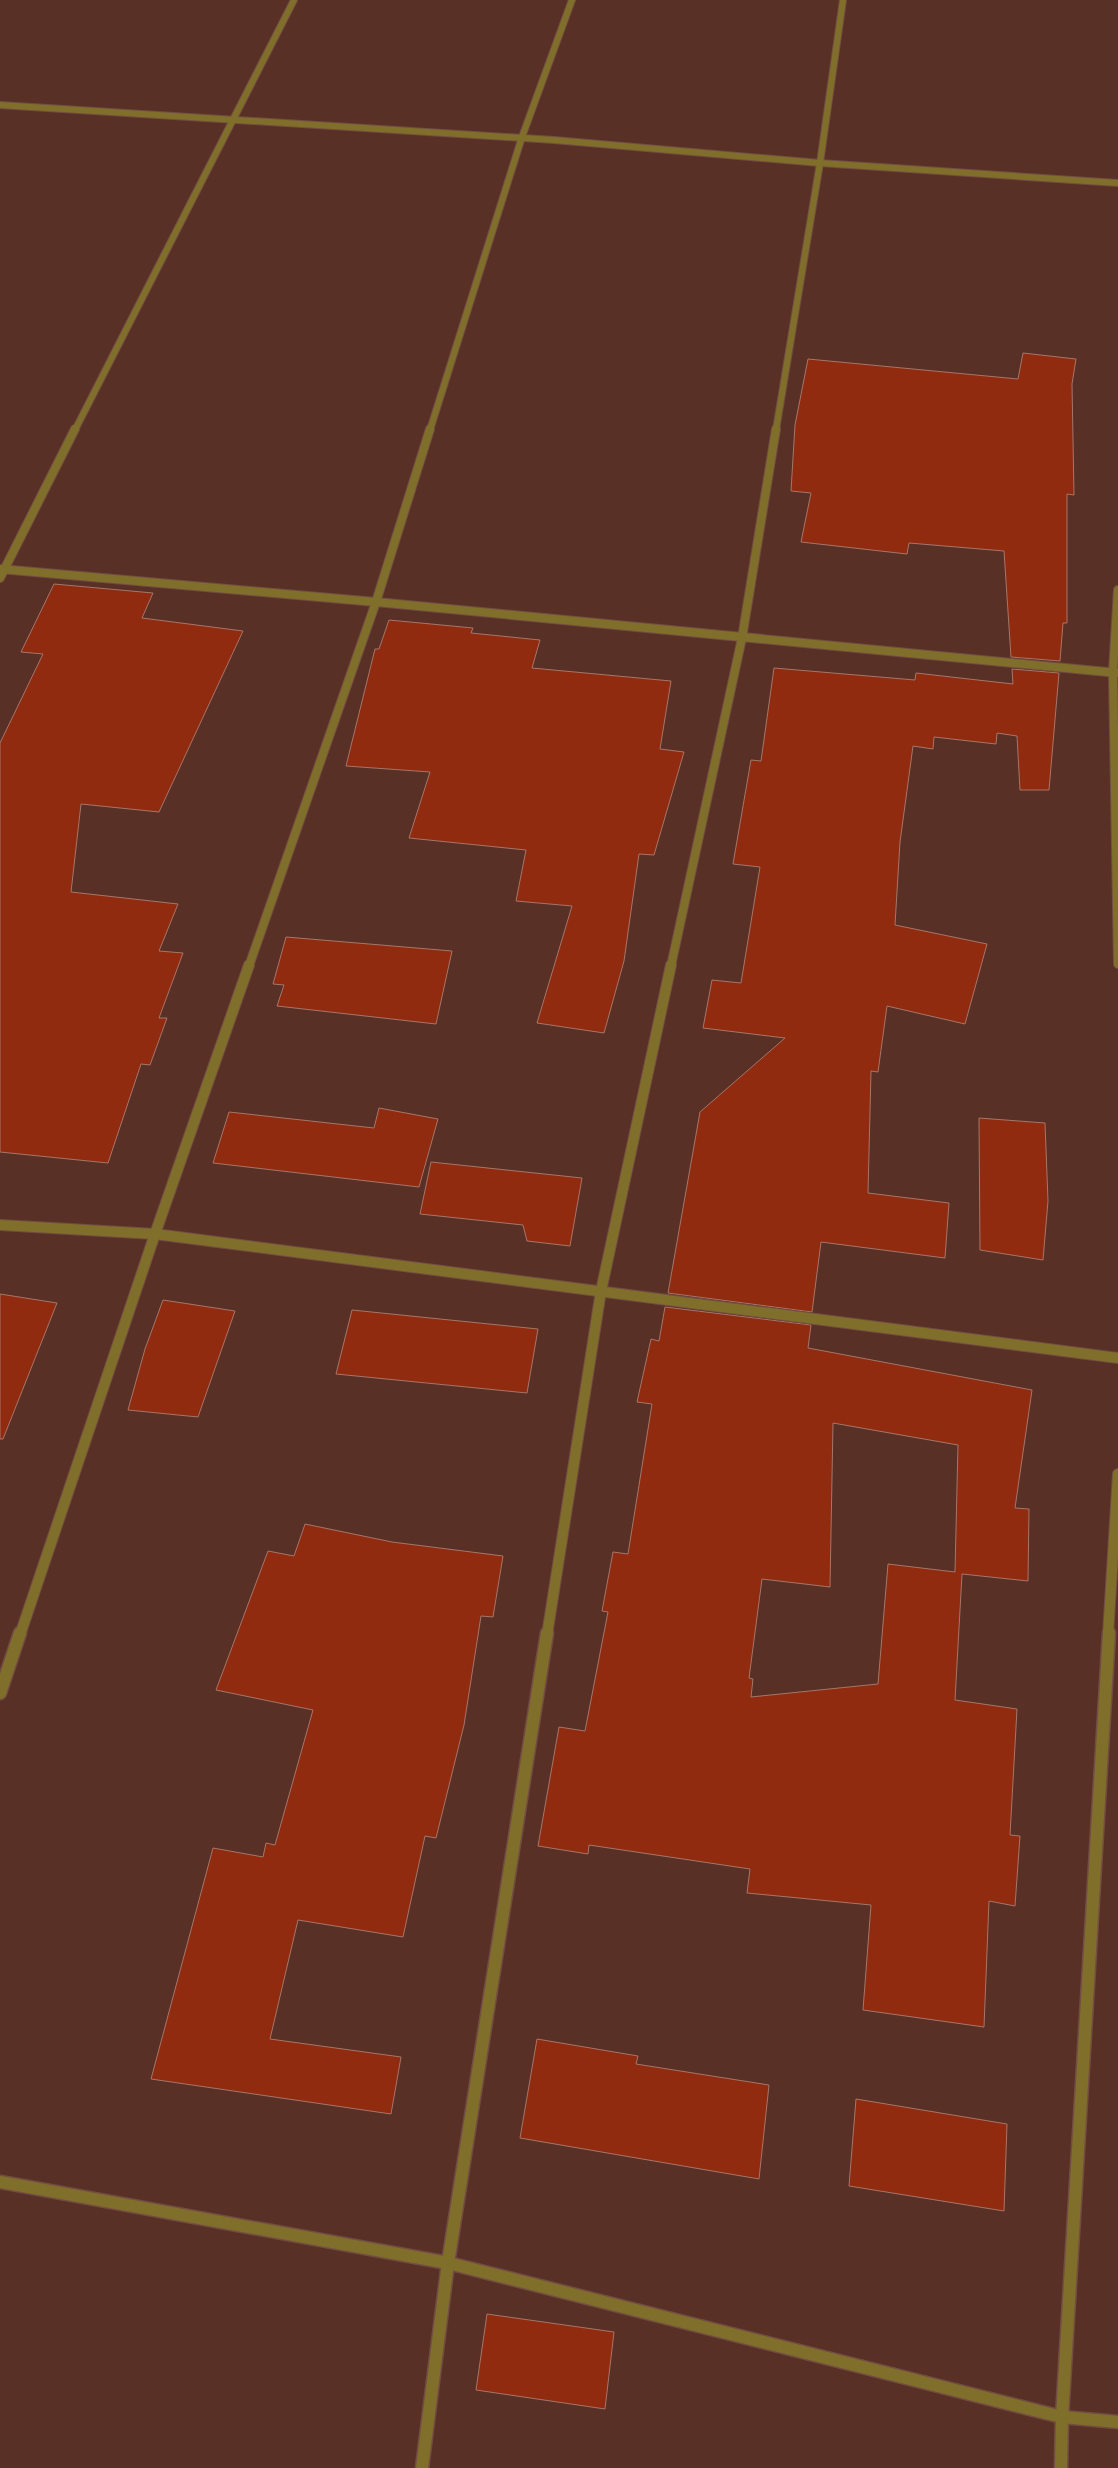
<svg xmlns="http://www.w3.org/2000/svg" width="1118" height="2468" viewBox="0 0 1118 2468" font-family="Roboto,sans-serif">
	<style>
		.building { fill: #902b10; stroke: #a6766a; fill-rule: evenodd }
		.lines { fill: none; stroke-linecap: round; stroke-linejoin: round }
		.street-far3-casing { stroke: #734d43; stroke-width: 8 }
		.street-far2-casing { stroke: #734d43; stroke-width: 10 }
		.street-far1-casing { stroke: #734d43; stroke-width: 12 }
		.street-casing { stroke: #734d43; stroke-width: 15 }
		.street-far3 { stroke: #806f2a; stroke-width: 6 }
		.street-far2 { stroke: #806f2a; stroke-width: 8 }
		.street-far1 { stroke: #806f2a; stroke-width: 10 }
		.street { stroke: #806f2a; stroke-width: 12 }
	</style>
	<rect width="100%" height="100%" fill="#593025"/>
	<!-- building -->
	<g class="building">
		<path d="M1023 353 1076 359 1072 384 1074 495 1067 494V623H1063L1060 661 1011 657 1004 551 909 543 907 554 801 542 811 493 791 491 795 425 808 359 1018 379Z"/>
		<path d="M54 584 153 593 142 618 243 631 159 812 81 804 71 892 178 904 159 951 183 953 159 1018H167L150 1065 141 1064 108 1163 0 1152V743L43 654 21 652Z"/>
		<path d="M389 620 473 628 471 633 540 640 532 668 671 681 660 749 684 752 654 855 639 854 624 961 604 1033 537 1023 572 906 516 901 526 850 409 838 430 772 346 766 375 649H379Z"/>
		<path d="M774 668 915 680 916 673 1013 684 1012 669 1059 673 1049 790H1020L1017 736 997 733 996 744 934 737 933 749 913 746 900 842 895 925 987 944 965 1024 887 1006 878 1072 871 1071 868 1193 949 1203 945 1258 821 1242 812 1312 668 1293 700 1112 785 1038 703 1028 712 980 741 983 760 867 733 864 751 760 761 761Z"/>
		<path d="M286 937 452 951 436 1024 277 1006 284 985 273 984Z"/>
		<path d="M379 1108 438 1119 419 1187 213 1163 229 1112 374 1128Z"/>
		<path d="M979 1118 1045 1123 1048 1201 1043 1260 980 1250Z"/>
		<path d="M431 1162 582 1178 570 1246 527 1241 523 1225 420 1214Z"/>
		<path d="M0 1294 57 1303 3 1439H0Z"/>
		<path d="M163 1300 235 1311 198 1417 128 1410 145 1349Z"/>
		<path d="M665 1307 811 1325 808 1348 1032 1390 1015 1508 1029 1509 1028 1581 962 1574 955 1700 1017 1709 1010 1835 1020 1836 1015 1906 989 1901 984 2027 863 2010 871 1905 747 1893 750 1869 589 1845 588 1854 538 1846 559 1727 585 1731 608 1612 602 1611 613 1552 628 1554 652 1404 637 1402 651 1339 659 1341ZM833 1423 958 1445 955 1572 888 1564 878 1684 751 1697 753 1679 749 1678 762 1579 830 1587Z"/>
		<path d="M352 1310 538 1329 527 1393 336 1374Z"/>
		<path d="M305 1524 392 1542 503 1556 493 1617 481 1616 464 1725 436 1838 425 1836 403 1937 298 1920 270 2039 401 2057 391 2114 151 2079 213 1848 263 1857 266 1843 275 1845 313 1710 216 1690 268 1551 294 1556Z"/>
		<path d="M537 2039 638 2056 636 2064 769 2085 759 2179 520 2138Z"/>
		<path d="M856 2099 1007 2124 1004 2211 849 2186Z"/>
		<path d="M487 2314 614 2332 605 2409 476 2390Z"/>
	</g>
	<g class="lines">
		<!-- street-far3 casing -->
		<g class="street-far3-casing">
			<g id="street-far3">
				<path d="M0 105 554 140 820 163 1118 183"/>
				<path d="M75 430 294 0"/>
				<path d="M430 430 522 137 572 0"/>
				<path d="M776 430 820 163 843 0"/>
			</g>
		</g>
		<!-- street-far2 casing -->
		<g class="street-far2-casing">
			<g id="street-far2">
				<path d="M0 569 376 602 1118 673"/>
				<path d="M0 578 75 429"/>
				<path d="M1118 590 1113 672 1118 964"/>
				<path d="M249 966 376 602 430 429"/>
				<path d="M671 966 742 638 776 429"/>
			</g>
		</g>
		<!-- street-far1 casing -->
		<g class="street-far1-casing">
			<g id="street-far1">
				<path d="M0 1225 155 1234 1118 1358"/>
				<path d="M20 1635 155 1234 249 965"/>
				<path d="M547 1635 601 1291 671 965"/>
				<path d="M1108 1635 1118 1474"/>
			</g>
		</g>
		<!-- street casing -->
		<g class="street-casing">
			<g id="street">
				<path d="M0 1693 20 1633"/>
				<path d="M0 2182 448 2263 1062 2417 1118 2422"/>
				<path d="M422 2468 448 2263 547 1633"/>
				<path d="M1061 2468 1062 2417 1109 1633"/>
			</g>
		</g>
		<!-- street-far3 -->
		<use href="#street-far3" class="street-far3"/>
		<!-- street-far2 -->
		<use href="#street-far2" class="street-far2"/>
		<!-- street-far1 -->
		<use href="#street-far1" class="street-far1"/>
		<!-- street -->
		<use href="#street" class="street"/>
	</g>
</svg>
